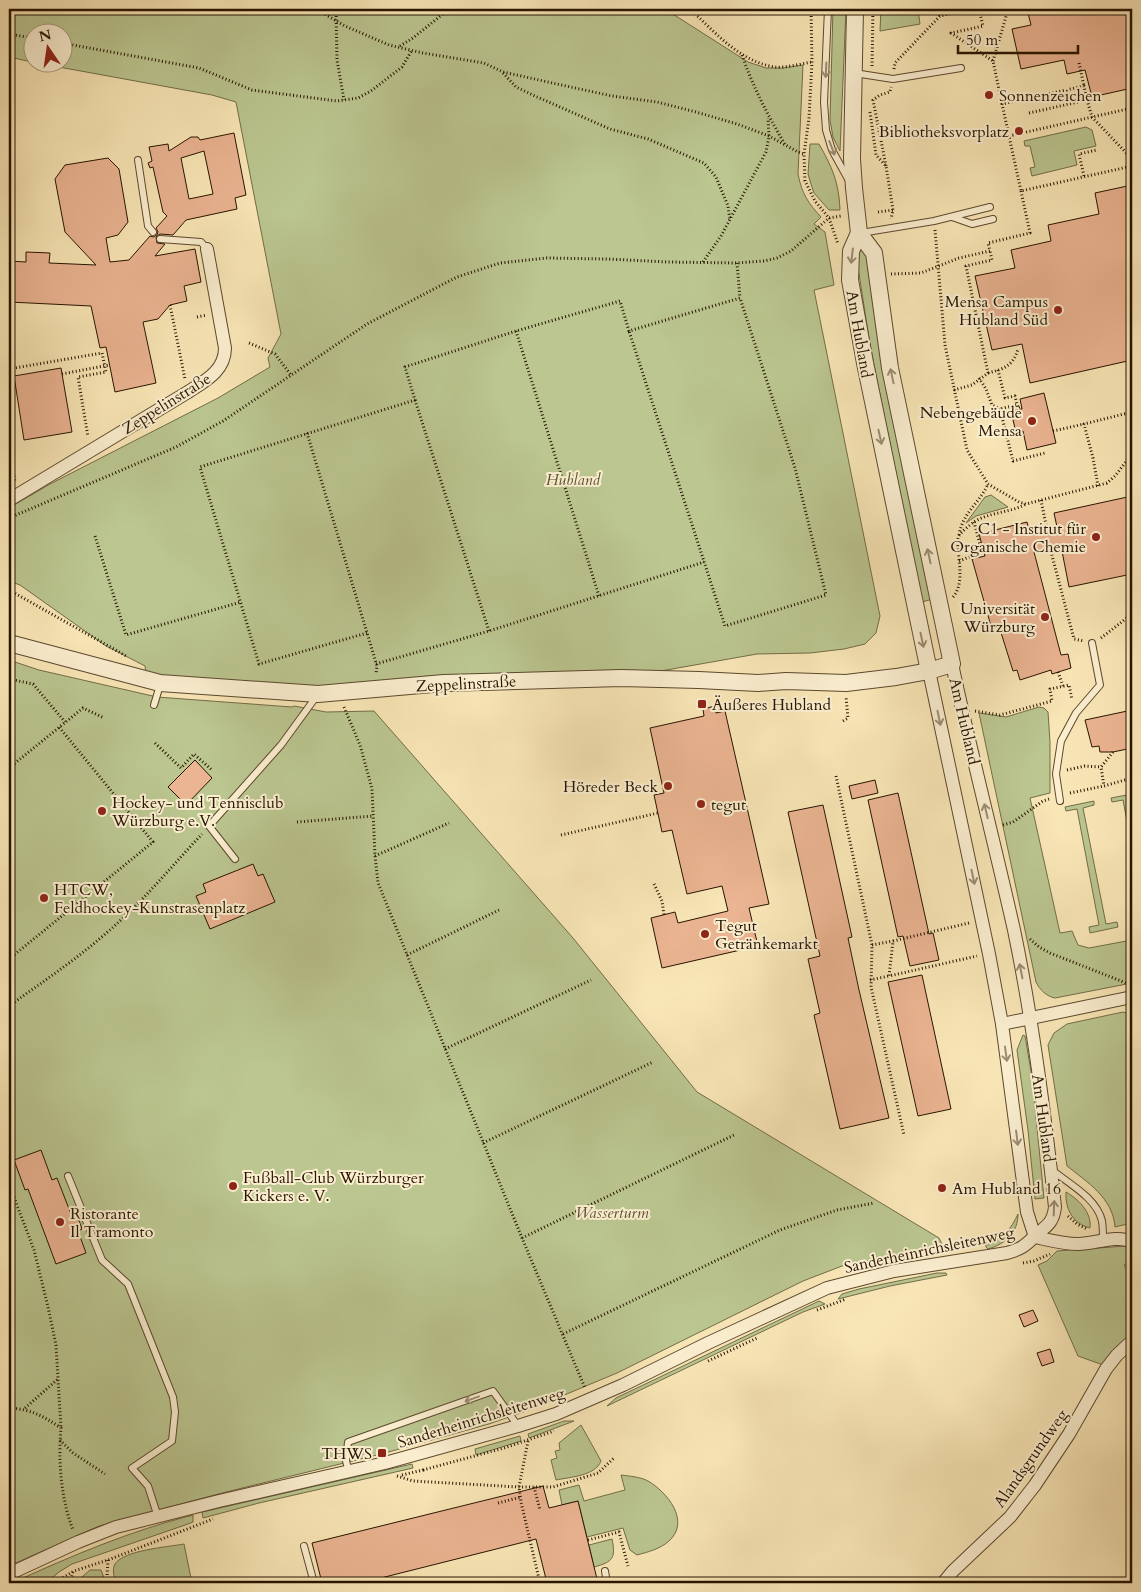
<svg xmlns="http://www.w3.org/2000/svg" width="1141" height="1592" viewBox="0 0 1141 1592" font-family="Cardo,serif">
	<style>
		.green { fill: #bbc690; stroke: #716d48 }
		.building { fill: #ebb492; stroke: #271400; fill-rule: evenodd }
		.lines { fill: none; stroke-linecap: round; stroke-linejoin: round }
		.service-casing { stroke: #5c482e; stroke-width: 8 }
		.minor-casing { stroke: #5c482e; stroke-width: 14 }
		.tertiary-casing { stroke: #5c482e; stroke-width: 18 }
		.path { stroke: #271400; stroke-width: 3; stroke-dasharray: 1 2.5; stroke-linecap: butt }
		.service { stroke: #fbefd0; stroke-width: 6 }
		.minor { stroke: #fbefd0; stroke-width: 12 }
		.tertiary { stroke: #fbefd0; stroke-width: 16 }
		.path-bridge { stroke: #271400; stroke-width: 3; stroke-dasharray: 1 2.5; stroke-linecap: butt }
		.oneway { stroke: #9c8c72 }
		.poi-dot { fill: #8f2418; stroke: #fbefd0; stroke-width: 2 }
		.labels { text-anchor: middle; stroke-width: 4; stroke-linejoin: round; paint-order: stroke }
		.poi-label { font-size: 16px; fill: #271400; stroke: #fbefd0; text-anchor: start }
		.street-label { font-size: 16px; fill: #271400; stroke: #fbefd0 }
		.park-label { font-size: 16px; font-style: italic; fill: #5b5232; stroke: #fbefd0 }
	</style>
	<rect width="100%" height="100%" fill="#f9e6b6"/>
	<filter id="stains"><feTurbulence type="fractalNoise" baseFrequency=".004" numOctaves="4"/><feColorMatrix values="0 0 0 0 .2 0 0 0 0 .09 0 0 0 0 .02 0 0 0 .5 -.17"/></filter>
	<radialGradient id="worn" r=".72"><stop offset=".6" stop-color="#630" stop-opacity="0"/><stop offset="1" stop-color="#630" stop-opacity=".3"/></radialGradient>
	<!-- green -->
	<g class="green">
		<path d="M9 9H665L748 62 766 68H783L803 65 798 174C802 194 808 203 821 217L814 224 825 232 834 285 814 290 880 616 876 633 865 644 844 649 810 653 757 654 621 678 374 689 147 681 145 666 106 646 20 585 9 581V508L50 484 218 398 270 367 268 358 281 334 236 102 212 95 37 63 62 62V32H32V62L9 57Z"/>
		<path d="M833 9H846L840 151 833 137 830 120Z"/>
		<path d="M881 9H918L920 24 880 31Z"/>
		<path d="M1086 127 1092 130 1096 146 1074 151 1077 165 1032 176 1030 168 1035 167 1030 146H1025L1024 141Z"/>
		<path d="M810 144H819C832 167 839 182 840 210H829L814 193 811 184 808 174Z"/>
		<path d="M863 248 865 249 933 599 922 602 870 345 856 254 859 249Z"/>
		<path d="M991 495 1008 507 976 516 966 523 985 497Z"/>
		<path d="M9 660 39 670 157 697 292 707 294 706 326 712 374 711 573 938 697 1092 939 1238 943 1246 842 1266 803 1281 617 1373 526 1411 489 1424 385 1453 222 1493 99 1526 9 1566Z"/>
		<path d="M1039 707 1044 708 1048 712 1050 742V793L1030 798 1060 933 1072 931 1078 945 1089 948 1132 940V983L1055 998C1046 996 1040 990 1036 982L979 713 1006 717Z"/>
		<path d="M1132 794V798L1129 799 1132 815V848L1123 800 1112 802 1111 798Z"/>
		<path d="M1094 801V805L1083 808 1106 924 1117 922 1118 927 1090 933 1089 927 1099 925 1077 809 1066 811 1065 807Z"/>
		<path d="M1123 1012 1132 1015V1223L1115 1227C1113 1198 1087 1182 1067 1166L1048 1045 1054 1033 1067 1024Z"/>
		<path d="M1023 1035 1025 1036 1032 1077 1044 1198 1035 1199 1028 1130 1017 1050Z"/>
		<path d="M1066 1192C1078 1199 1092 1212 1090 1228 1073 1224 1065 1209 1066 1192Z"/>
		<path d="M1018 1214C1018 1232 1006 1244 988 1249L986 1247V1245C1003 1240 1011 1229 1018 1214Z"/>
		<path d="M1126 1246 1132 1248V1261L1124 1265 1132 1281V1336L1106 1366 1078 1356 1038 1265 1047 1261 1057 1251Z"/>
		<path d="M937 1273H946L947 1275 890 1286 838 1299 842 1294 859 1289Z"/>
		<path d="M819 1301 825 1304 803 1312 607 1406 616 1398Z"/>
		<path d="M564 1421H574L529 1438 528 1434Z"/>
		<path d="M581 1425 601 1461C595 1476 570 1477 556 1480L551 1460 557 1458 555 1451 560 1450 559 1443Z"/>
		<path d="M520 1436 521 1441 476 1455 475 1449Z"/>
		<path d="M412 1464 413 1468 259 1503 203 1518 202 1512Z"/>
		<path d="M621 1475C629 1476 641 1477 648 1481 667 1492 691 1521 669 1541 660 1549 648 1552 637 1555L630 1550 623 1528 587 1537 578 1501 562 1505 559 1490 579 1485 584 1501 625 1490Z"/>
		<path d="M193 1515V1522L188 1524 72 1564 59 1572 46 1583H12C71 1556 130 1531 193 1515Z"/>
		<path d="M612 1539C616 1558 613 1562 594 1567L589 1545Z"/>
		<path d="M184 1544 192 1583H116C114 1577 112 1570 115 1564 124 1550 168 1547 184 1544Z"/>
		<path d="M90 1570H101L106 1583H75Z"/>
	</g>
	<!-- building -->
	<g class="building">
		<path d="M1027 9H1132V88L1092 97 1085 70 1067 74 1064 60 1021 69 1012 29 1031 25Z"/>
		<path d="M234 133 246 195 235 198 237 209 186 220 173 235 160 234 156 237 157 243 165 244 155 256 195 249 201 282 184 286 187 301 170 305 158 319 143 322 156 383 115 392 106 347 100 348 91 306 9 302V261L26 262V252L50 253 49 263 96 265 65 232 55 179 65 165 108 158 119 169 128 222 118 235 106 238 110 262 129 260 150 236 153 237 157 235 158 232 156 228 167 216 163 212 153 167 150 168 148 163 152 161 149 147 168 144 169 151 191 137H198L200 140ZM204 151 213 194 189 199 181 158Z"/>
		<path d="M1132 185V360L1030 383 1022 344 992 350 975 276 1015 268 1011 250 1051 241 1048 225 1099 214 1095 193Z"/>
		<path d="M61 368 72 432 24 440 14 376Z"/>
		<path d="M1044 393 1056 443 1027 450 1023 431 1016 433 1011 411 1022 409 1020 399Z"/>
		<path d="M1132 496V574L1069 587 1061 546 1034 552 1061 655 1068 654 1071 668 1052 674 1051 670 1020 680 1017 670 1013 671 998 623 991 626 972 559 985 556 979 534 1027 522 1030 534 1057 527 1054 513Z"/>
		<path d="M715 706 716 713 725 711 769 904 749 908 758 946 662 968 651 918 675 912 678 923 728 911 722 886 687 894 672 830 662 832 654 795 664 793 650 728 704 716 703 709Z"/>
		<path d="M1132 710V748L1113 752H1100L1099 746 1092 747 1085 720Z"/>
		<path d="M195 760 212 778 186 805 168 787Z"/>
		<path d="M875 780 878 793 852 799 849 786Z"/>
		<path d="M898 793 929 934 933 933 939 960 910 966 903 936 898 937 868 800Z"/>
		<path d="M823 805 852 937 848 938 859 990 889 1118 840 1129 814 1015 820 1013 808 959 820 956 788 812Z"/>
		<path d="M253 864 258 876 263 874 275 902 210 929 196 896 206 892 203 884Z"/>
		<path d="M922 975 951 1109 918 1116 888 982Z"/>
		<path d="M41 1150 52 1180 57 1178 71 1214 76 1212 82 1229 78 1231 86 1253 56 1264 28 1189 25 1190 14 1160Z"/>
		<path d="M1033 1310 1038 1321 1024 1327 1019 1315Z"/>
		<path d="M1050 1349 1054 1362 1042 1366 1037 1353Z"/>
		<path d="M543 1486 549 1508 578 1501 598 1583H547L536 1539 369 1581 370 1583H322L312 1543Z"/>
	</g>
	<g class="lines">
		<!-- service casing -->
		<g class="service-casing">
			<g id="service">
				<path d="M828 9 824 102 826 130 832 150 848 179"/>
				<path d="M854 73 893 79 961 68"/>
				<path d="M138 160 148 226 153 232"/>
				<path d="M952 217 972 224 993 219"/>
				<path d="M861 233 934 221 990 207"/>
				<path d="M160 239 201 242 207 249"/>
				<path d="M154 705 160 685"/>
				<path d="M1060 801 1056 774 1061 741 1076 713 1100 685 1092 643"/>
				<path d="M235 859 209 826 281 745 316 697"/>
				<path d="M1053 1171C1070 1184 1097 1199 1102 1221 1103 1227 1103 1235 1103 1241"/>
				<path d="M68 1176 102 1260 128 1284 173 1397 175 1412 172 1441 132 1468 148 1486 158 1517"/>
				<path d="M349 1472 346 1461 348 1442 493 1391 518 1426"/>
				<path d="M304 1546 314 1583"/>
				<path d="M605 1571 607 1583"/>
			</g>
		</g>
		<!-- minor casing -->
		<g class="minor-casing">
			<g id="minor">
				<path d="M9 500 188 392C205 381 225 371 225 348L207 249"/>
				<path d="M929 671 989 954 1002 1024 1027 1212 1035 1237"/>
				<path d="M1002 1024 1132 997"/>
				<path d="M1035 1237C1049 1240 1063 1244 1078 1244 1096 1244 1116 1234 1132 1242"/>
				<path d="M9 1574 78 1542 116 1527 219 1501 385 1463 518 1426 556 1414 623 1385 708 1343 827 1288 894 1271 1007 1253C1021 1249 1025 1246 1035 1236 1046 1226 1053 1224 1055 1207 1045 1114 1033 1021 1014 930 994 841 971 753 952 664"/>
				<path d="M943 1583 953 1571 1010 1517 1035 1485 1069 1434 1106 1369 1117 1355 1132 1341"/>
			</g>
		</g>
		<!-- tertiary casing -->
		<g class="tertiary-casing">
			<g id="tertiary">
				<path d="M859 233 851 251 850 280 865 363 929 671"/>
				<path d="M9 643 160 683 318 694 444 683 621 678 699 680 758 683 786 681 846 683 896 677 929 671 952 664 890 368 874 253 859 233 854 188 852 159 855 9"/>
			</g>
		</g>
		<!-- path -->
		<g class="path">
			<path d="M316 9 345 26 389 45 423 53 484 63 503 72 557 84 612 96 657 102 696 112 737 124 769 136 798 152 804 154"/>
			<path d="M336 9 337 60 344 100"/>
			<path d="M690 9C715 32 739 61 774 67 786 68 800 64 812 62"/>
			<path d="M811 9 812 62 809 118 804 154 805 181 815 201 829 218 838 244"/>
			<path d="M935 9 940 16"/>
			<path d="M979 10 983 26 951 33 993 61 1002 104"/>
			<path d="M9 34 32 38"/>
			<path d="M62 43 199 68 252 90 337 101 358 98 371 91 402 67 412 50"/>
			<path d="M400 46 413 38 449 9"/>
			<path d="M742 55C753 87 768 116 786 146"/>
			<path d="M993 61 1007 13"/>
			<path d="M1079 63 1084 86"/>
			<path d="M872 66 873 9"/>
			<path d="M894 69 895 63 940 16 973 9 990 13H1007L1027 9"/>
			<path d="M503 73 516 87 535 96 610 129 648 139 704 163 716 177 728 206 730 220"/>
			<path d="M1087 100 1084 86 1002 104 1021 191 1132 166"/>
			<path d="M870 112 876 155 886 166 893 210 891 219"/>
			<path d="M1029 113 1087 100 1092 117 1132 159"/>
			<path d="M1009 136 1132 108"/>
			<path d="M886 166 873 100 880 95 890 92 891 87"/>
			<path d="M1084 176 1079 154 1097 150"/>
			<path d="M878 212 893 210"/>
			<path d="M935 230 945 345 967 450 988 484 1019 502 1026 504 1107 483 1115 476 1132 454"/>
			<path d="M703 262 721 236 766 152 769 136 768 118"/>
			<path d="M737 263 740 298"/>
			<path d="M891 274 921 273 959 258 990 251 988 243 1030 233 1021 191"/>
			<path d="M170 305 185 379"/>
			<path d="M197 317 207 315"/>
			<path d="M516 331 599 596"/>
			<path d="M249 343 275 354 291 375"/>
			<path d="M9 369 102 353 106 372 78 377 88 437"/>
			<path d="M998 370 1005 398 1015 396 1018 408 1020 407"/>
			<path d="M988 373C1004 369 1013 366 1018 349"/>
			<path d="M979 378 986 389 992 405 1000 409"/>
			<path d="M954 390 972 385 988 373 966 266 992 260 990 251"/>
			<path d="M415 400 489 631"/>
			<path d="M1016 405 1000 409 1013 461 1045 453"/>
			<path d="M1053 431 1084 424"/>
			<path d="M307 433 377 666 376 674"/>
			<path d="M9 445 15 482"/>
			<path d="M1098 486 1093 458 1084 424 1132 412"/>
			<path d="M1041 500 1047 530"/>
			<path d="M9 518 176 447 223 421 367 324 457 277 500 263 547 258 607 259 668 262 737 263 764 261 777 258 791 251 829 218 841 216"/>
			<path d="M974 522 982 552"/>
			<path d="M959 535C963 512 979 504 988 484"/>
			<path d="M95 536 126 635 241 602"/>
			<path d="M1050 548 1074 639 1084 641"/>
			<path d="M959 561 990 549"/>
			<path d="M9 590 128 657"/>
			<path d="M953 597C964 584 959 564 958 548 958 544 957 539 959 536 961 532 970 525 974 522 989 512 1010 513 1026 504"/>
			<path d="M367 633 259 664 200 467 415 400 405 367 516 331 620 301 629 331 740 298 795 468 826 595 725 626 629 331"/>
			<path d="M1101 638 1132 614"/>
			<path d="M376 664 489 631 704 562"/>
			<path d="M1058 672 1063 686"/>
			<path d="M9 679 33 684 65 722"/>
			<path d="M344 707 360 745 372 789 375 856 378 883 522 1238 585 1388"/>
			<path d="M975 711 1000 715 1052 701 1050 689 1069 685 1072 700"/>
			<path d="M843 721 848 718 846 697"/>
			<path d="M155 743 181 768 194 754 212 770"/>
			<path d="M1113 752 1101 767 1104 786 1132 778"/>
			<path d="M9 768 83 708 104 718"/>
			<path d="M1067 770 1085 766 1101 767"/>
			<path d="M836 776 872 945 871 987 904 1135"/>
			<path d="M1070 793 1104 786"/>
			<path d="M297 822 373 816"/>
			<path d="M1003 825 1013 822 1043 801 1049 799"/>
			<path d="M561 835 658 813"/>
			<path d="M375 856 449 823"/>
			<path d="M654 884 662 901 664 915"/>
			<path d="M969 923 893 941 889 976 977 956"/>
			<path d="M1030 939 1039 947 1050 953 1126 983"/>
			<path d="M872 945 893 941"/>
			<path d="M407 955 499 910"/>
			<path d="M9 959 153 842 59 727"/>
			<path d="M870 980 889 976"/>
			<path d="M9 1006C41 983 74 961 104 935 140 905 170 868 202 834"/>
			<path d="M445 1049 591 980"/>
			<path d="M483 1143 653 1062"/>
			<path d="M9 1184 34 1250 48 1307 56 1345 61 1428"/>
			<path d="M1068 1216 1077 1224 1087 1229"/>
			<path d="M522 1238 734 1135"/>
			<path d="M1023 1263 1034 1261 1050 1254"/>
			<path d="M817 1310 846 1299"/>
			<path d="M563 1334 780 1230 837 1210 874 1203"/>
			<path d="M708 1361 757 1338"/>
			<path d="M9 1408C31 1409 43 1416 61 1428 58 1461 61 1499 73 1530"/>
			<path d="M25 1408 58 1379"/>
			<path d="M60 1440 73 1453 105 1474"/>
			<path d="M528 1441 519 1487 521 1502 540 1583"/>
			<path d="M423 1470 504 1448 554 1431"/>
			<path d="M402 1475 423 1470V1468"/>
			<path d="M397 1476 413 1481 519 1487H553L598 1473 615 1457"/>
			<path d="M534 1487 540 1510"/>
			<path d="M498 1503 521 1497"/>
			<path d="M588 1540 619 1532 628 1566"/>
			<path d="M108 1560 107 1577 110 1583"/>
			<path d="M54 1583 74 1571 108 1560 213 1519"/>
			<path d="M70 1583 73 1572"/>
			<path d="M545 1583H547"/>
		</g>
		<!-- service -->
		<use href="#service" class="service"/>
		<!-- minor -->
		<use href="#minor" class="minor"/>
		<!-- tertiary -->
		<use href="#tertiary" class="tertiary"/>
		<!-- path-bridge -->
		<path class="path-bridge" d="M62 374 109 365"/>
	</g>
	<!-- one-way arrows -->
	<defs><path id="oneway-shaft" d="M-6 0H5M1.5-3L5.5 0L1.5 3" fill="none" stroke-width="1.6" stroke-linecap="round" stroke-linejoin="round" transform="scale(1.25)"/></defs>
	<g class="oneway">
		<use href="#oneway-shaft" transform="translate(826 70) rotate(93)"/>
		<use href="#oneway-shaft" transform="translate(832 148) rotate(69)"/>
		<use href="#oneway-shaft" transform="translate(852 256) rotate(97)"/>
		<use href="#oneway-shaft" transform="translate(892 376) rotate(-102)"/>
		<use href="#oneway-shaft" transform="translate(880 437) rotate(78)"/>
		<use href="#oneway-shaft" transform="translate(929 556) rotate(-102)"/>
		<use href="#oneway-shaft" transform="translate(922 640) rotate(78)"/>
		<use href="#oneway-shaft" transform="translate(939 718) rotate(78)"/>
		<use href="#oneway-shaft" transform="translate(986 811) rotate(-103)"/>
		<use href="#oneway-shaft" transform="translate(973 877) rotate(78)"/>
		<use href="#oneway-shaft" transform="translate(1021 971) rotate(-101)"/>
		<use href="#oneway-shaft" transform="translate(1006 1054) rotate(82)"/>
		<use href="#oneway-shaft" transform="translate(1017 1138) rotate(83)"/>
		<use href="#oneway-shaft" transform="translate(1054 1208) rotate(-88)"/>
		<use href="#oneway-shaft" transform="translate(472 1399) rotate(160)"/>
	</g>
	<!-- markers -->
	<g class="poi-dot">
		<circle cx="989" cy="95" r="5"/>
		<circle cx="1019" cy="131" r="5"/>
		<circle cx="1058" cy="310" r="5"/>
		<circle cx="1032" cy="421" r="5"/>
		<circle cx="1096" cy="537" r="5"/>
		<circle cx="1045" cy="617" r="5"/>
		<rect x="697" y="699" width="10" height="10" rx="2.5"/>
		<circle cx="668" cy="786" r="5"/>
		<circle cx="701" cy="804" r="5"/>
		<circle cx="102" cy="811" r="5"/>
		<circle cx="44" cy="898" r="5"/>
		<circle cx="705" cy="934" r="5"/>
		<circle cx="233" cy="1186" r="5"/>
		<circle cx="942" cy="1188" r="5"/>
		<circle cx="60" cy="1222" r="5"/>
		<rect x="377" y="1448" width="10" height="10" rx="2.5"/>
	</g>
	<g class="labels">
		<!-- poi labels -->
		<g class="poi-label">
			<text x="999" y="101">Sonnenzeichen</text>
			<text x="1009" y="137" text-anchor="end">Bibliotheksvorplatz</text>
			<text x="1048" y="307" text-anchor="end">Mensa Campus<tspan x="1048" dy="18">Hubland Süd</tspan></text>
			<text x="1022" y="418" text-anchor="end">Nebengebäude<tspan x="1022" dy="18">Mensa</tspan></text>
			<text x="1086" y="534" text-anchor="end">C1 - Institut für<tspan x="1086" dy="18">Organische Chemie</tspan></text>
			<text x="1035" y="614" text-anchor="end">Universität<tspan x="1035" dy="18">Würzburg</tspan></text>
			<text x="712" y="710">Äußeres Hubland</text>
			<text x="658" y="792" text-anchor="end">Höreder Beck</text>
			<text x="112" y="808">Hockey- und Tennisclub<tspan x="112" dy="18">Würzburg e.V.</tspan></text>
			<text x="711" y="810">tegut</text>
			<text x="54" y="895">HTCW,<tspan x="54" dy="18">Feldhockey-Kunstrasenplatz</tspan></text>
			<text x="715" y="931">Tegut<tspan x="715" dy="18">Getränkemarkt</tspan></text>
			<text x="243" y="1183">Fußball-Club Würzburger<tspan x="243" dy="18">Kickers e. V.</tspan></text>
			<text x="952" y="1194">Am Hubland 16</text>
			<text x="70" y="1219">Ristorante<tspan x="70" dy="18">Il Tramonto</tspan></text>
			<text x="372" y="1459" text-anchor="end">THWS</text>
		</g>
		<!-- street labels -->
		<g class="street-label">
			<text transform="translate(860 334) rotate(80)" y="6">Am Hubland</text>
			<text transform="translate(166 403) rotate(-32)" y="6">Zeppelinstraße</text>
			<text transform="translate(466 683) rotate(-3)" y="6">Zeppelinstraße</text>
			<text transform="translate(965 721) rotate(77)" y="6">Am Hubland</text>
			<text transform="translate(1044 1118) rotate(82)" y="6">Am Hubland</text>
			<text transform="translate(929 1249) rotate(-12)" y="6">Sanderheinrichsleitenweg</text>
			<text transform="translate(481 1417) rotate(-17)" y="6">Sanderheinrichsleitenweg</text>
			<text transform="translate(1030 1458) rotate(-55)" y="6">Alandsgrundweg</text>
		</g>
		<!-- park labels -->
		<g class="park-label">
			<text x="573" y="485">Hubland</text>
			<text x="612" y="1218">Wasserturm</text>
		</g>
	</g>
	<!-- margin -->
	<rect width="1141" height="1592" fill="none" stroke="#f9e6b6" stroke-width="30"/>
	<rect x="10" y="10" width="1121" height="1572" fill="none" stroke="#271400" stroke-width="2.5"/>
	<rect x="15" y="15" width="1111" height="1562" fill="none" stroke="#271400"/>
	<!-- north arrow -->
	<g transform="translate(48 48) rotate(347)"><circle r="24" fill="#fbefd0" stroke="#a6977d"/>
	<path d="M0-4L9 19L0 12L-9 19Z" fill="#8f2418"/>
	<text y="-8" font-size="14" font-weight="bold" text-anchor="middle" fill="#271400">N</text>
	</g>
	<!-- scale -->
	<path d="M958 45v8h120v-8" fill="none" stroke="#271400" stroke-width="2.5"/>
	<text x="966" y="45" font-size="15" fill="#271400" stroke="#fbefd0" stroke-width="4" paint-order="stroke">50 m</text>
	<rect width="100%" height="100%" filter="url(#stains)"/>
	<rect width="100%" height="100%" fill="url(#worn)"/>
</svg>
